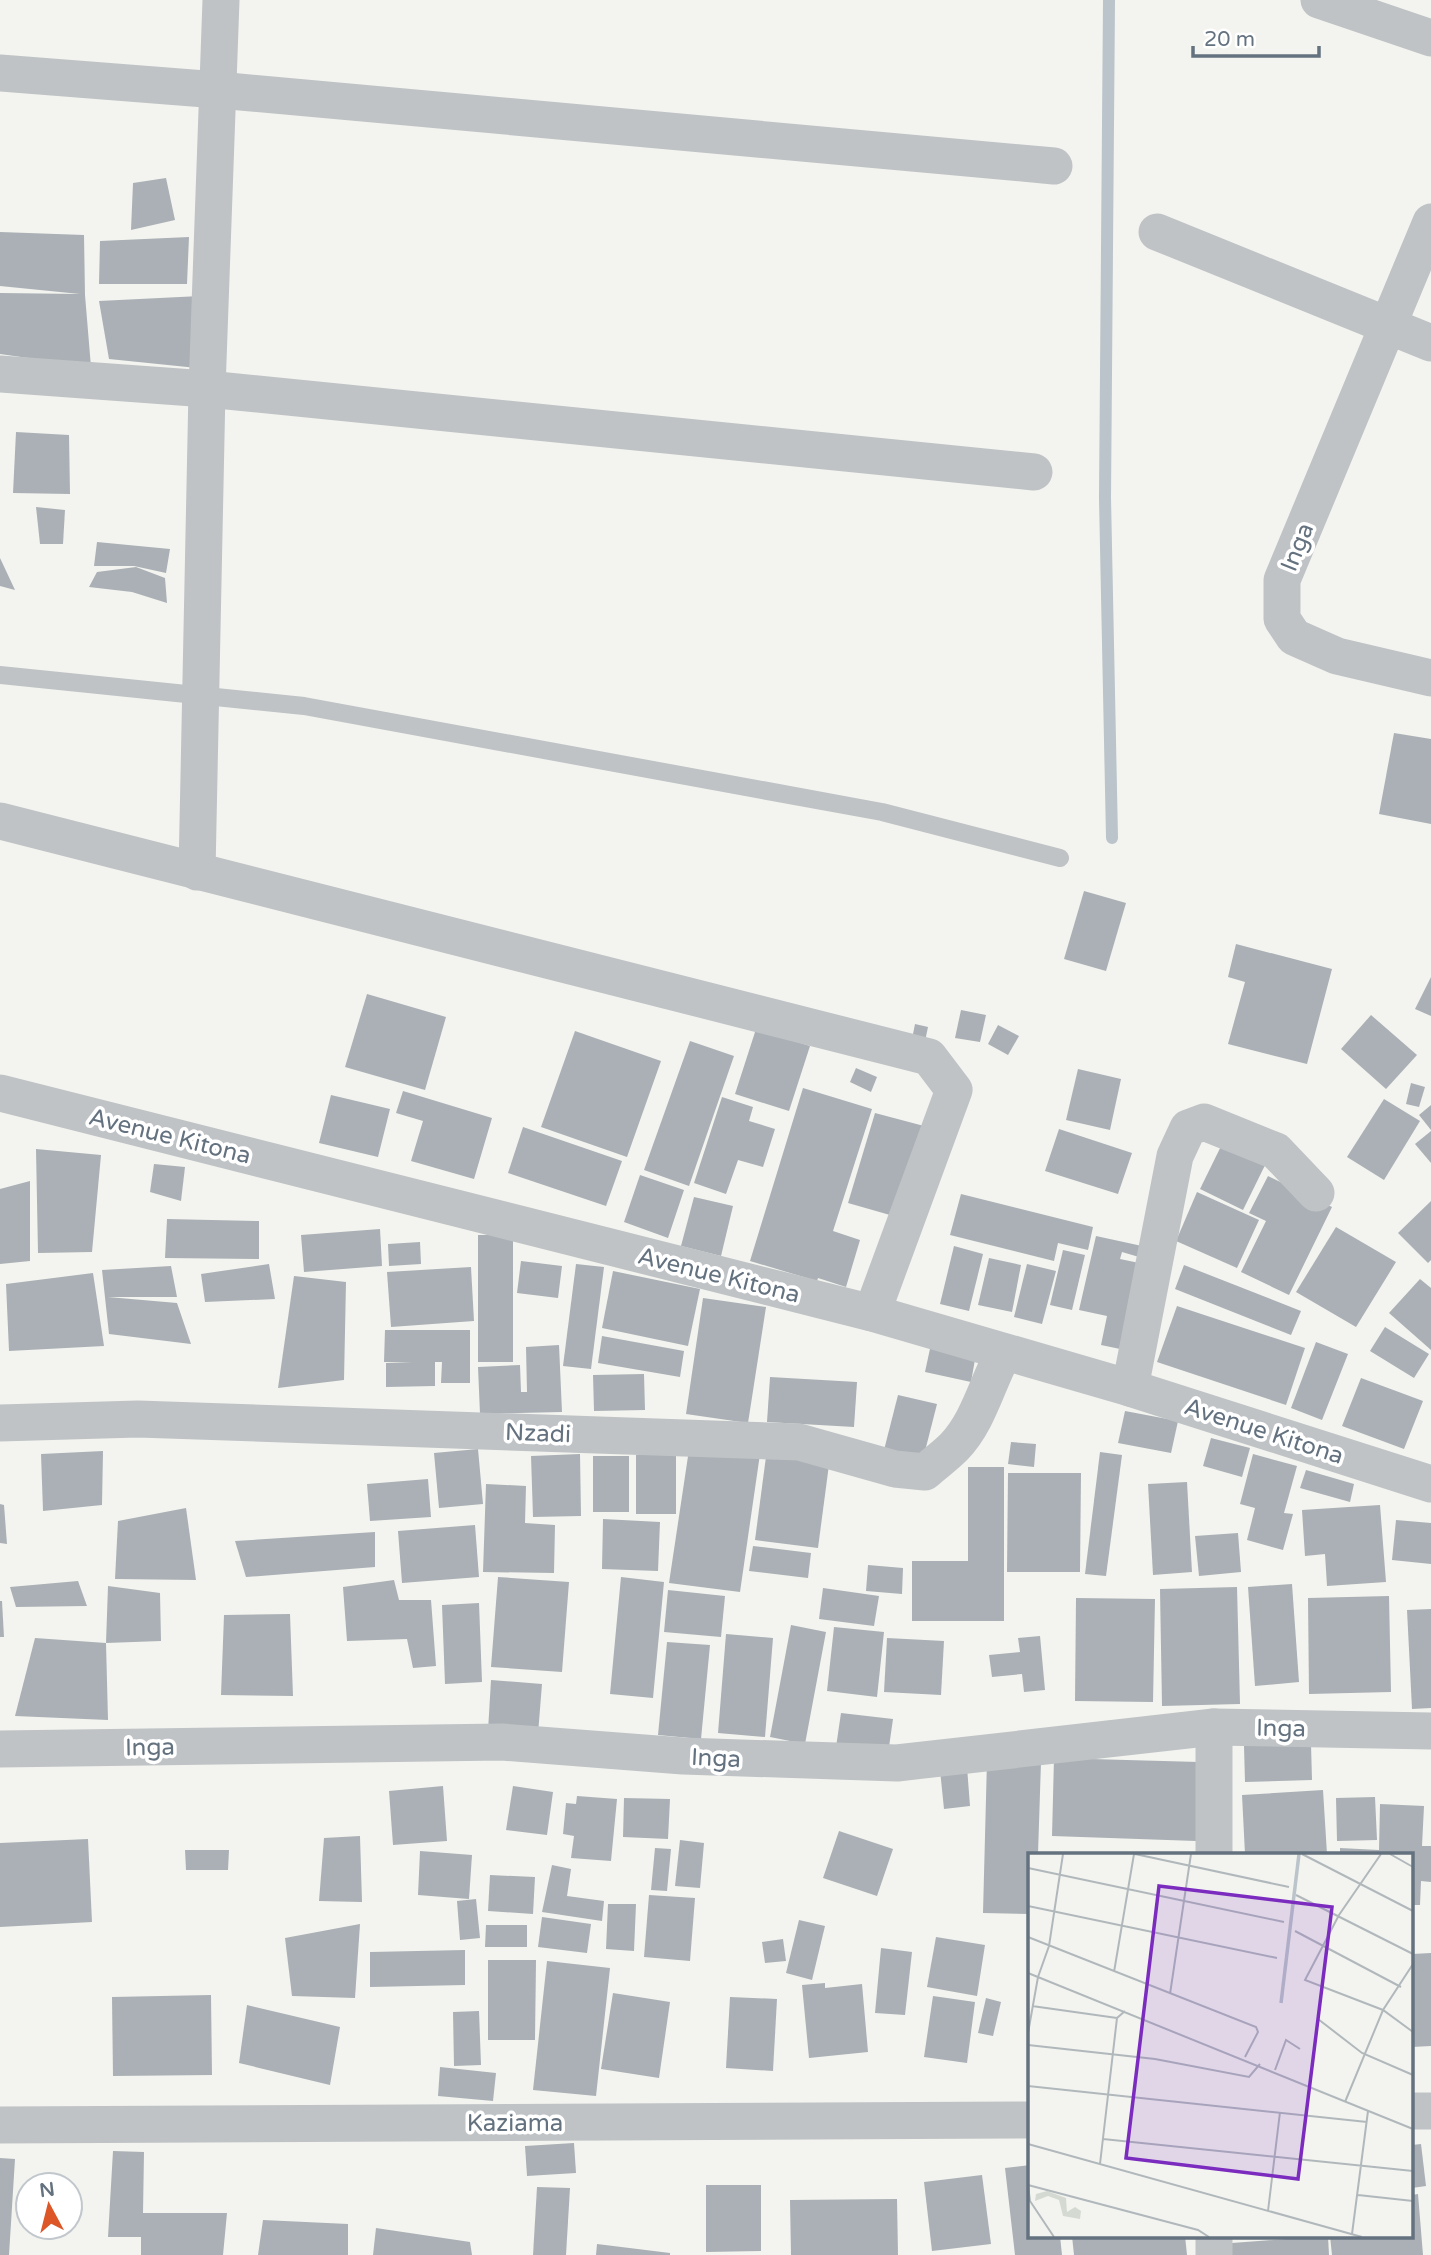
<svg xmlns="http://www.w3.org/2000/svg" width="1431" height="2255" viewBox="0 0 1431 2255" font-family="'Varela Round',sans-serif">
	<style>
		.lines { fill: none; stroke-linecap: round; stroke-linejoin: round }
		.stream { stroke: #bac4ca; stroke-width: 12 }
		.building { fill: #aab0b5 }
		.lane { stroke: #bfc3c6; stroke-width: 18 }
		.street { stroke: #bfc3c6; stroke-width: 37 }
		.labels { text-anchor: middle; stroke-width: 7; stroke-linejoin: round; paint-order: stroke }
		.street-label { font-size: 24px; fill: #647280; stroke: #fff }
		.inset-river { fill: none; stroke: #bac4ca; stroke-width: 3.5 }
		.inset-road { fill: none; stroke: #b1b8bc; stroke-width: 2 }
		.view { fill: #7b2cbf; fill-opacity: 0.15; stroke: #7b2cbf; stroke-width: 3.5 }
		.inset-edge { fill: none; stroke: #647280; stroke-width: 3.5 }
	</style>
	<rect width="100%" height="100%" fill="#f3f4ef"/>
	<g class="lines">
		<!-- stream -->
		<path class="stream" d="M1109 0 1105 498 1112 838"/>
	</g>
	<!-- building -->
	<g class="building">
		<path d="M166 178 175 220 131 230 133 183Z"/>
		<path d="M0 232 84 235 85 295 91 367 0 354V293L80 294 0 286Z"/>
		<path d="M189 237 187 284H99L100 241Z"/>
		<path d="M200 296 197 368 109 359 99 301Z"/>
		<path d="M16 432 69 435 70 494 13 493Z"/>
		<path d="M36 507 65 510 63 544H40Z"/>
		<path d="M97 542 170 549 166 573 134 566H94Z"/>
		<path d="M0 558 15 590 0 586Z"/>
		<path d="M136 567 165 578 167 603 132 592 89 587 97 572Z"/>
		<path d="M1394 733 1431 739V824L1379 814Z"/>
		<path d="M1084 891 1126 903 1106 971 1064 959Z"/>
		<path d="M1236 944 1332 969 1307 1064 1228 1044 1245 982 1228 977Z"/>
		<path d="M1431 977V1016L1415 1009Z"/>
		<path d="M367 994 446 1017 425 1090 345 1067Z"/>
		<path d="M961 1010 986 1015 980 1042 955 1038Z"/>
		<path d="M1371 1015 1417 1055 1386 1089 1341 1049Z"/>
		<path d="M915 1024 928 1027 924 1046 911 1044Z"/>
		<path d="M998 1025 1019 1036 1008 1055 988 1044Z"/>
		<path d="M756 1029 810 1046 789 1111 735 1094Z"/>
		<path d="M575 1031 661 1061 627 1157 541 1127Z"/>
		<path d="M690 1041 734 1056 689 1186 644 1170Z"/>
		<path d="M856 1068 877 1077 871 1092 850 1082Z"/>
		<path d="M1078 1069 1121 1079 1110 1130 1066 1120Z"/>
		<path d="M1411 1083 1425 1087 1419 1107 1406 1104Z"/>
		<path d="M803 1088 872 1109 833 1231 860 1240 846 1287 818 1278 817 1281 750 1261Z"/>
		<path d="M403 1091 492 1118 474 1179 411 1161 423 1121 396 1113Z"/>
		<path d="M331 1095 390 1109 378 1157 319 1143Z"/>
		<path d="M722 1097 753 1107 749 1121 775 1129 763 1167 738 1160 726 1194 694 1183Z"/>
		<path d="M1384 1099 1420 1121 1384 1180 1347 1157Z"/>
		<path d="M1431 1105V1130L1419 1115Z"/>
		<path d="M875 1113 924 1126 897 1217 848 1203Z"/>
		<path d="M523 1127 622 1161 606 1206 508 1173Z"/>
		<path d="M1059 1129 1132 1153 1118 1194 1045 1171Z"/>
		<path d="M1431 1131V1163L1415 1144Z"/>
		<path d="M1227 1134 1270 1155 1243 1210 1200 1189Z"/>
		<path d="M36 1149 101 1155 92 1252 38 1253Z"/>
		<path d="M154 1164 185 1167 181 1201 150 1192Z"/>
		<path d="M640 1175 684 1190 668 1238 624 1222Z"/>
		<path d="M1268 1176 1332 1207 1289 1295 1241 1272 1266 1221 1249 1213Z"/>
		<path d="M30 1181V1261L0 1264V1189Z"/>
		<path d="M1197 1192 1259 1220 1237 1268 1176 1241Z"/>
		<path d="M961 1194 1093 1227 1088 1250 1058 1243 1054 1261 950 1235Z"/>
		<path d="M694 1197 733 1206 721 1256 681 1246Z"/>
		<path d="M1431 1201V1260L1428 1263 1398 1233Z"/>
		<path d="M167 1219 259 1221V1259L165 1258Z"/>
		<path d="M1336 1227 1396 1262 1356 1327 1296 1292Z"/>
		<path d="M380 1229 382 1266 304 1272 301 1235Z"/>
		<rect x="478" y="1235" width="35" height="127"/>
		<path d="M1096 1236 1142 1246 1139 1257 1122 1252 1120 1259 1144 1264 1125 1350 1101 1345 1107 1316 1079 1310Z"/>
		<path d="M420 1242 421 1264 389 1266 388 1244Z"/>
		<path d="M954 1246 983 1254 969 1311 940 1304Z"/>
		<path d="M1063 1250 1085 1255 1072 1310 1050 1305Z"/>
		<path d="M989 1258 1021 1265 1012 1312 978 1305Z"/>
		<path d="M521 1261 562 1266 558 1298 517 1293Z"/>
		<path d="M269 1264 275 1299 205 1302 201 1274Z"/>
		<path d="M576 1264 604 1267 591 1369 563 1366Z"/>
		<path d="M1027 1264 1056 1271 1042 1324 1014 1317Z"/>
		<path d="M1184 1265 1301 1311 1291 1335 1175 1289Z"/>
		<path d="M171 1266 177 1297H108L177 1303 191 1344 109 1334 102 1270Z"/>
		<path d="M471 1267 474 1321 391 1327 387 1272Z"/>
		<path d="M613 1271 700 1289 688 1346 602 1328Z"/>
		<path d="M93 1273 104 1346 9 1351 6 1284Z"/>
		<path d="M294 1276 346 1282 344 1380 278 1388Z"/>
		<path d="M1420 1279 1431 1288V1350L1389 1313Z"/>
		<path d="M703 1298 766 1307 748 1423 686 1414Z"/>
		<path d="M1177 1306 1305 1348 1286 1405 1157 1362Z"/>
		<path d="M1385 1327 1429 1354 1414 1378 1370 1351Z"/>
		<path d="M385 1330H470V1383H441L442 1362H435V1386L386 1387V1363L412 1362H384Z"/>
		<path d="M602 1336 684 1351 680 1377 598 1363Z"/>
		<path d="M1316 1342 1348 1354 1322 1420 1291 1408Z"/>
		<path d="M931 1344 976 1354 971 1382 925 1372Z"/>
		<path d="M559 1345 562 1412 480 1414 478 1367 520 1365 521 1392H527L526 1347Z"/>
		<path d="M644 1374 645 1410 594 1411 593 1375Z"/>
		<path d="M770 1377 857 1382 854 1427 767 1422Z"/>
		<path d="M1361 1378 1423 1401 1404 1449 1342 1426Z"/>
		<path d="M898 1395 937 1404 922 1463 883 1454Z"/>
		<path d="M1125 1411 1178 1421 1171 1453 1118 1443Z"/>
		<path d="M1211 1438 1250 1448 1242 1477 1203 1466Z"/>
		<path d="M1011 1442 1036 1444 1034 1467 1008 1464Z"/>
		<path d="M690 1443 760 1454 740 1592 669 1583Z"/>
		<path d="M478 1449 483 1504 439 1508 434 1453Z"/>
		<path d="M767 1449 830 1457 818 1548 755 1540Z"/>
		<path d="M103 1451 102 1505 43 1511 41 1454Z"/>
		<path d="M1100 1452 1122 1455 1106 1576 1085 1574Z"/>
		<path d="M580 1454 581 1516 533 1517 531 1456Z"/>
		<path d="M1253 1454 1297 1466 1284 1513 1293 1514 1283 1550 1247 1540 1255 1508 1240 1504Z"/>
		<rect x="636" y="1455" width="40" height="59"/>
		<rect x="593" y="1456" width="36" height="56"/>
		<path d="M968 1467H1004V1621H912V1561H968Z"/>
		<path d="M1306 1470 1354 1484 1350 1502 1300 1488Z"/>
		<path d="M1008 1473H1081L1080 1572H1007Z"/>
		<path d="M428 1479 431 1517 370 1521 367 1484Z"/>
		<path d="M1187 1482 1192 1572 1153 1575 1148 1484Z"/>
		<path d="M486 1484 526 1486 525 1523 555 1525 554 1573 483 1572Z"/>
		<path d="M0 1504 4 1505 7 1544 0 1543Z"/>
		<path d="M1380 1505 1386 1582 1327 1586 1325 1554 1305 1556 1302 1510Z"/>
		<path d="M186 1508 196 1580 115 1579 118 1521Z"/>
		<path d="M603 1519 660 1522 658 1571 602 1569Z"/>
		<path d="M1396 1520 1431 1523V1564L1392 1560Z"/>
		<path d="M475 1525 479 1577 402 1583 398 1531Z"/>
		<path d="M375 1532V1567L246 1577 235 1541Z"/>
		<path d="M1238 1533 1241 1572 1199 1576 1195 1536Z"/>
		<path d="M753 1546 811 1553 808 1578 749 1571Z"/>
		<path d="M868 1565 903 1568 902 1594 866 1591Z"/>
		<path d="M498 1577 569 1582 562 1672 491 1667Z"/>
		<path d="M621 1577 664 1582 653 1698 610 1694Z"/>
		<path d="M394 1580 399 1600H431L436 1666 413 1668 407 1639 347 1641 343 1587Z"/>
		<path d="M78 1581 87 1606 16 1607 10 1587Z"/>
		<path d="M1292 1584 1299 1682 1255 1686 1248 1587Z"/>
		<path d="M108 1586 160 1593 161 1641 106 1643Z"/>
		<path d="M1237 1587 1240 1704 1162 1706 1160 1589Z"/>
		<path d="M823 1588 879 1596 874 1626 819 1619Z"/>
		<path d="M668 1590 725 1596 721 1637 664 1632Z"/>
		<path d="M1389 1596 1391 1692 1309 1694 1308 1598Z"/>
		<path d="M1076 1598 1155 1599 1153 1702 1075 1701Z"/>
		<path d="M0 1601H2L4 1637H0Z"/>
		<path d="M479 1603 482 1682 445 1684 442 1605Z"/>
		<path d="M1431 1609V1708L1412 1709 1407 1610Z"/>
		<path d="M290 1614 293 1696 221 1695 224 1615Z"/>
		<path d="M791 1625 826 1632 805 1744 770 1737Z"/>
		<path d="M834 1627 884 1632 877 1697 827 1691Z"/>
		<path d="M726 1634 773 1638 765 1737 718 1733Z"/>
		<path d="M1040 1636 1045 1690 1024 1692 1022 1674 992 1677 989 1655 1020 1652 1018 1638Z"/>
		<path d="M35 1638 106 1643 108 1720 15 1716Z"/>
		<path d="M887 1638 944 1641 941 1695 884 1692Z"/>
		<path d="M667 1642 710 1645 701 1739 658 1735Z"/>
		<path d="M491 1680 542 1684 538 1734 488 1731Z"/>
		<path d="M841 1713 893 1719 888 1754 836 1747Z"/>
		<path d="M1311 1744 1312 1780 1245 1782 1244 1746Z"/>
		<path d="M1054 1758 1199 1762 1196 1841 1052 1836Z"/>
		<path d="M987 1760 1041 1762 1038 1854H1030V1914L983 1913Z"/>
		<path d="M967 1767 970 1806 944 1809 940 1770Z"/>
		<path d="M443 1786 447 1841 393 1845 389 1791Z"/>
		<path d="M513 1786 553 1792 547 1835 506 1830Z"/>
		<path d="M1323 1790 1327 1854H1245L1242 1795Z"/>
		<path d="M577 1796 617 1799 611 1861 571 1858 574 1836 563 1834 566 1803 576 1804Z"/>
		<path d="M1375 1797 1377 1840 1337 1841 1336 1798Z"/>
		<path d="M624 1798 670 1799 668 1839 623 1837Z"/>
		<path d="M1380 1804 1424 1806 1422 1846H1431V1882L1421 1881 1420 1905H1412V1854H1340V1848L1379 1850Z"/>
		<path d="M839 1831 893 1849 877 1896 823 1878Z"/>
		<path d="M360 1836 362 1902 319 1901 324 1838Z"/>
		<path d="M88 1839 92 1922 0 1927V1843Z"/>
		<path d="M680 1840 704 1843 700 1888 675 1886Z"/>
		<path d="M655 1848 671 1849 667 1891 651 1890Z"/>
		<path d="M185 1850H229L228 1870H186Z"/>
		<path d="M420 1851 472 1855 469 1899 418 1895Z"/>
		<path d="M552 1865 571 1869 567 1896 604 1901 602 1921 542 1912Z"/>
		<path d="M490 1875 535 1877 533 1914 488 1911Z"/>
		<path d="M649 1895 695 1898 690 1961 644 1957Z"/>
		<path d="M476 1899 480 1938 460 1940 457 1901Z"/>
		<path d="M608 1904H636L634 1951 606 1949Z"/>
		<path d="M542 1917 591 1924 587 1953 538 1947Z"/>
		<path d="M799 1920 825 1926 812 1980 786 1973Z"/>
		<path d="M360 1924 355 1998 292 1996 285 1938Z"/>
		<path d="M486 1925H527V1947H485Z"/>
		<path d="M936 1937 985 1945 977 1996 927 1987Z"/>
		<path d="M783 1939 786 1961 765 1963 762 1942Z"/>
		<path d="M881 1948 912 1952 905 2015 875 2013Z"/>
		<path d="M465 1950V1985L370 1987V1952Z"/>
		<path d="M1431 1953V2046L1412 2047V1954Z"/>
		<path d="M488 1960H536L535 2040H488Z"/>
		<path d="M547 1961 610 1968 596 2096 533 2090Z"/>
		<path d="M825 1983V1988L862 1984 868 2052 809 2058 802 1985Z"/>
		<path d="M613 1993 670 2002 659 2078 601 2069Z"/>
		<path d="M211 1995 212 2075 113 2076 112 1997Z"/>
		<path d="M933 1996 975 2002 967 2063 924 2057Z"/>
		<path d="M730 1997 777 1999 773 2071 726 2068Z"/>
		<path d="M986 1998 1001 2002 993 2036 978 2033Z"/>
		<path d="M247 2005 340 2027 330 2085 239 2063Z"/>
		<path d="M479 2011 481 2065 454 2066 453 2012Z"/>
		<path d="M440 2067 496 2073 493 2101 438 2096Z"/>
		<path d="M574 2143 576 2173 527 2176 525 2146Z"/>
		<path d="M1421 2144 1426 2186 1412 2188V2145Z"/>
		<path d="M113 2151 144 2152 143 2213H227L223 2255H141V2237H108Z"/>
		<path d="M0 2158 15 2159 9 2255H0Z"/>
		<path d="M1030 2165V2236H1060L1062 2255H1015L1005 2168Z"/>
		<path d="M982 2175 991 2244 932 2251 924 2182Z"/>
		<path d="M706 2185H761V2251L706 2252Z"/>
		<path d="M537 2187 570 2188 566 2255H533Z"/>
		<path d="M1418 2194 1423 2255H1332L1330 2236H1412V2195Z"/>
		<path d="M897 2199 898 2255H791L790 2200Z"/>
		<path d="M263 2220 348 2224V2255H258Z"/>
		<path d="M376 2228 470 2242 472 2255H373Z"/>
		<path d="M1072 2236H1185L1187 2255H1074Z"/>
		<path d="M1328 2236 1329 2255H1232V2243Z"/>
		<path d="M597 2244 670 2253V2255H596Z"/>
	</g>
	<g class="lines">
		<!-- lane -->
		<path class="lane" d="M0 675 304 706 882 812 1060 858"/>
		<!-- street -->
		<g class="street">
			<path d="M1319 0 1431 38"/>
			<path d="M0 73 218 90 1054 166"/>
			<path d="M1431 222 1282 580V619L1294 637 1337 656 1431 678"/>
			<path d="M1157 232 1431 343"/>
			<path d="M0 374 207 389 1034 472"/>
			<path d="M0 821 929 1057 954 1090 872 1313"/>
			<path d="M197 872 207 389 221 0"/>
			<path d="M0 1093 872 1313 1130 1388 1431 1484"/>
			<path d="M1130 1388 1175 1156 1188 1128 1204 1122 1276 1151 1316 1193"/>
			<path d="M0 1423 138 1419 799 1442 895 1469 925 1472C934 1464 945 1456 954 1447 979 1421 987 1383 1004 1352"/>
			<path d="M0 1749 502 1742 683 1756 897 1763 1214 1727 1431 1731"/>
			<path d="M1214 1854V1727"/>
			<path d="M1412 2111H1431"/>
			<path d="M0 2125 1030 2120"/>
			<path d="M1214 2236V2255"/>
		</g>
	</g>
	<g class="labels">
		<!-- street labels -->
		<g class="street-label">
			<text transform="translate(1297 547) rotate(-68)" y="8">Inga</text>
			<text transform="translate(170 1136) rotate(14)" y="8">Avenue Kitona</text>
			<text transform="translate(719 1275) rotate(14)" y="8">Avenue Kitona</text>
			<text transform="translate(1264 1431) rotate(18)" y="8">Avenue Kitona</text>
			<text transform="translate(538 1433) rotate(2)" y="8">Nzadi</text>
			<text transform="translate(1281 1728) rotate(1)" y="8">Inga</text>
			<text transform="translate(150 1747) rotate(-1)" y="8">Inga</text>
			<text transform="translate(716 1758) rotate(3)" y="8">Inga</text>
			<text x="515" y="2131">Kaziama</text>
		</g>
	</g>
	<!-- overview -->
	<g transform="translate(1028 1853)">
		<rect width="385" height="385" fill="#f3f4ef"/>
		<path d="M19 338 38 345 39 359 47 354 53 358 52 366 35 363 31 347 20 343 7 348 8 341Z" fill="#d4dad1"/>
		<path class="inset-river" d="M253 150 271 1"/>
		<path class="inset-road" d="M107 1 261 34M274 1 385 58M353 1 311 62 277 127 355 157 385 179M362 1 385 14M0 15 256 69M268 42 385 101M0 53 249 105M267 78 373 134M0 84 228 174 230 179 217 204M86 119 106 1M0 120 385 276M142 141 163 1M4 153 89 165M290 166 334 200 385 222M0 180 10 124 21 93 35 1M0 192 127 206 221 224 232 211M247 217 258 187 272 196M0 233 339 269M317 249 355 157 385 111M75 286 385 318M0 291 334 384M72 311 89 165 97 158M0 332 170 377 181 384M0 332 2 348 26 384M330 342 385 348M240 358 252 259M324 381 340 258"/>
		<path class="view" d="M131 33 304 54 270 326 98 305Z"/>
		<rect width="385" height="385" class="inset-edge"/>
	</g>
	<!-- north arrow -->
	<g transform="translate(49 2206) rotate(353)"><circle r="33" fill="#ffffff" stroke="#c1c7cc" stroke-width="2"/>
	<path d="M0-5L12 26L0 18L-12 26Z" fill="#dc5627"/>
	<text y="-10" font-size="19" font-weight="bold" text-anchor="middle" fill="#647280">N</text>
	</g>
	<!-- scale -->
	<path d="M1193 46v10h126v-10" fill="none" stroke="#647280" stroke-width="3.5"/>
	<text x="1204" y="46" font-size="21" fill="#647280" stroke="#ffffff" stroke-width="5" paint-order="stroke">20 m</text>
</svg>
